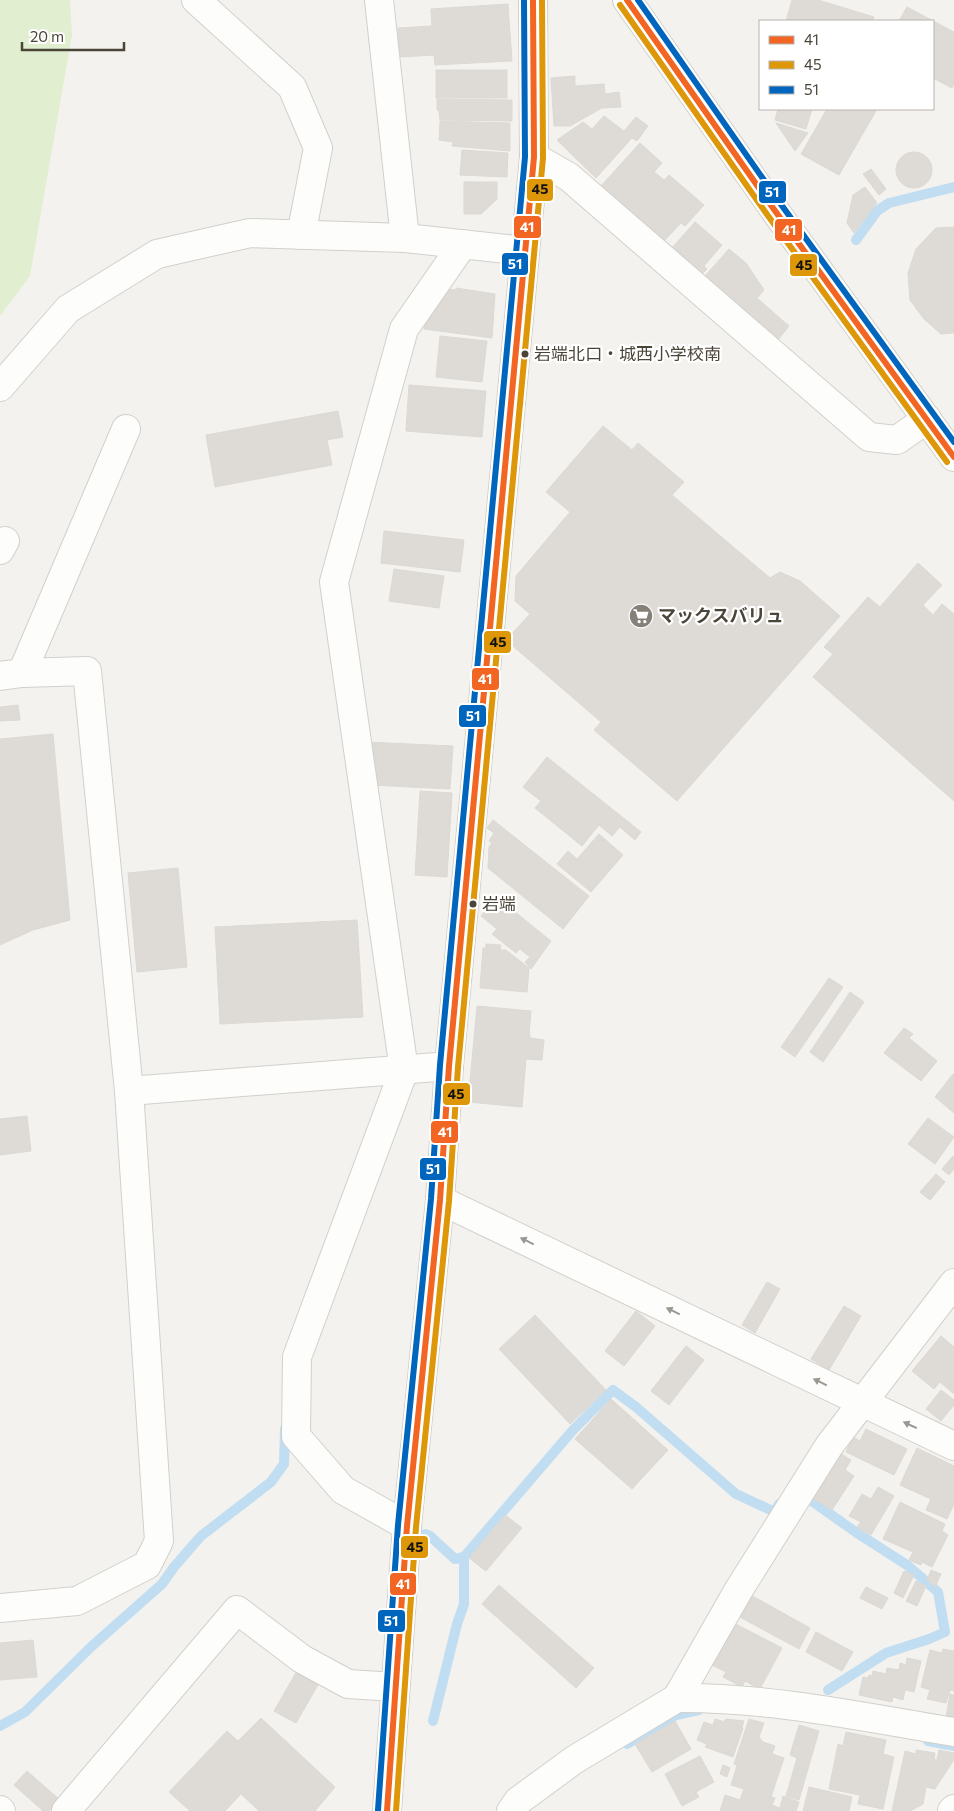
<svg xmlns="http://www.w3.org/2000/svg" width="954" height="1811" viewBox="0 0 954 1811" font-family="Commissioner,'Noto Sans JP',sans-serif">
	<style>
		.green { fill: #e1eecf }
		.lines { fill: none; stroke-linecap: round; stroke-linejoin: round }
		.stream { stroke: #c0ddf1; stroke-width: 10 }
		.building { fill: #dedbd6; stroke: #dcd9d4 }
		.minor-casing { stroke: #d2d0cb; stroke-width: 30 }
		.minor { stroke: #fdfdfc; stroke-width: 28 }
		.bus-1-casing { stroke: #fff; stroke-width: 10 }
		.bus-2-casing { stroke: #fff; stroke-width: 10 }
		.bus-3-casing { stroke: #fff; stroke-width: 10 }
		.bus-1 { stroke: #f26522; stroke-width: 6 }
		.bus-2 { stroke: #dd9709; stroke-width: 6 }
		.bus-3 { stroke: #0065bd; stroke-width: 6 }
		.oneway { fill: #9b9791 }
		.bus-dot { fill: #4b4439; stroke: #fff; stroke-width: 2 }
		.labels { text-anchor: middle; stroke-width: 4.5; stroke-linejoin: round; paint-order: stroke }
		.bus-label { font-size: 17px; fill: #4b4439; stroke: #fff; text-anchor: start }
		.poi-label { font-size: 18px; font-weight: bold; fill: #4b4439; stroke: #fff; text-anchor: start }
		.line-badge { stroke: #fff; stroke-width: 2 }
		.badge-label { font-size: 14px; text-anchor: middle; font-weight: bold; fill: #fff }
		.pale-badge-label { font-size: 14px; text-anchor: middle; font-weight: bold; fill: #111 }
	</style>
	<rect width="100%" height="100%" fill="#f4f2ee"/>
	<!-- green -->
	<path class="green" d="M0 0H70L72 35 30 276 0 316Z"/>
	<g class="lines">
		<!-- stream -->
		<g class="stream">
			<path d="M856 240 877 211 889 203 954 187"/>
			<path d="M806 1497 857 1533 907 1565 938 1592 945 1632 929 1639 886 1653 828 1690"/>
			<path d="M425 1534 430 1536 455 1559 464 1557 573 1430 613 1390 636 1407 736 1494 775 1512 779 1504"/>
			<path d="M433 1721 457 1624 464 1604V1557"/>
			<path d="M0 1726 25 1712 92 1646 162 1584 174 1567 201 1536 271 1482 284 1464 285 1429"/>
			<path d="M928 1741 954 1746"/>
			<path d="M627 1744 676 1715 699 1710"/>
		</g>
	</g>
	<!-- building -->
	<g class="building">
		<path d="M792 0H818L874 17 873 21H786Z"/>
		<path d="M508 4 512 61 435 65 434 55 399 57 398 28 432 26 431 9Z"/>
		<path d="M907 7 954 32V84L952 88 933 78V21H899Z"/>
		<rect x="436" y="70" width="71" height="28"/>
		<path d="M575 76V86L604 84 605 94 619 92 621 107 602 108 570 126H554L551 78Z"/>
		<path d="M437 99 512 100V121L440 120 439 111 437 110Z"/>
		<path d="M778 109H812L806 129 775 120Z"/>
		<path d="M827 109H877L839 175 801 154Z"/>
		<path d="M604 116 624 131 636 117 648 126 637 141 632 138 596 178 557 140 583 122 592 129Z"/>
		<path d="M440 121 510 123V151L452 146 453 142 439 140Z"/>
		<path d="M776 123 808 133 795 151Z"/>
		<path d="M640 143 662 163 654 172 664 180 669 175 704 205 685 226 681 223 663 242 601 186Z"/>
		<path d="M462 150 508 153 507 177 460 175Z"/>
		<circle cx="914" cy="170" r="18"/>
		<path d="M871 169 886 189 879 195 863 174Z"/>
		<path d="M464 182H497V199L481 214H464Z"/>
		<path d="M865 187 877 203 854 233 847 223 853 195Z"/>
		<path d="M695 222 722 245 704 266 707 269 701 275 671 249Z"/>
		<path d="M954 227V333L941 334 924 319 910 300 908 273 916 249 936 228Z"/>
		<path d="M729 249 746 263 764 290 757 298 789 326 778 340 704 277Z"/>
		<path d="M456 288 495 294 492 338 424 329 427 310 443 289 456 290Z"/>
		<path d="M440 336 487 341 482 382 436 377Z"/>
		<path d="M409 385 486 391 482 437 406 431Z"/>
		<path d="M338 411 343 437 327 440 332 465 215 487 206 435Z"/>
		<path d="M603 426 632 450 638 443 684 482 672 495 770 578 780 572 800 581 840 616 677 801 594 730 601 722 506 640 530 614 515 601 516 576 570 512 546 492Z"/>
		<path d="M384 531 464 540 460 572 381 563Z"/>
		<path d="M918 563 942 585 923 605 933 615 942 604 954 614V801L813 677 833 654 824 647 868 597 880 607Z"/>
		<path d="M394 569 444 576 439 608 389 601Z"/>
		<path d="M18 705 20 720 0 721V707Z"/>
		<path d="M53 734 70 920 33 930 0 945V739Z"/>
		<path d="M365 742 453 746 450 789 371 785Z"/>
		<path d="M547 757 641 832 635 840 620 827 612 836 599 825 582 846 535 808 541 801 523 787Z"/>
		<path d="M420 791 452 793 447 877 415 875Z"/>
		<path d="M493 820 589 896 563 929 488 868 489 847 492 843 489 841 494 833 487 828Z"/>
		<path d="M599 834 623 855 591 892 557 864 568 851 577 859Z"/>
		<path d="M178 868 187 967 137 972 128 873Z"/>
		<path d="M499 899 551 941 531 969 525 962 530 957 520 949 516 953 492 934 497 929 481 916 488 907 491 909Z"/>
		<path d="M357 920 363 1017 220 1024 215 927Z"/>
		<path d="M486 944 501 945 500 950H506L529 968 527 992 480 988 483 948H486Z"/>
		<path d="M829 978 843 987 795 1057 781 1047Z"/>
		<path d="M850 992 864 1002 823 1062 810 1052Z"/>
		<path d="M477 1006 531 1011 529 1035H530V1038L544 1040 542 1060 526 1059 522 1107 468 1102Z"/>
		<path d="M904 1028 913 1034 909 1038 937 1061 921 1081 884 1053Z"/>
		<path d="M953 1074 954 1076V1113L935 1097Z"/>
		<path d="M27 1116 31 1151 0 1155V1119Z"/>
		<path d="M928 1118 954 1137 935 1164 908 1144Z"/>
		<path d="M953 1156 954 1157V1169L949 1175 942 1169Z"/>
		<path d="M936 1174 945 1182 930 1200 920 1192Z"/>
		<path d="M767 1282 780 1289 755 1333 742 1325Z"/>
		<path d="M844 1306 861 1316 829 1370 811 1359Z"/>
		<path d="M636 1311 655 1326 624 1366 605 1351Z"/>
		<path d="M535 1315 606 1390 570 1424 499 1349Z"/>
		<path d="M941 1336 954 1347V1394L940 1382 934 1389 912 1371Z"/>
		<path d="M686 1346 704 1360 669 1405 651 1391Z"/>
		<path d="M941 1390 954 1400V1405L941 1421 926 1409Z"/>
		<path d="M611 1399 668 1450 632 1489 575 1439Z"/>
		<path d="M866 1429 907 1449 894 1475 846 1452 853 1437 860 1441Z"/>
		<path d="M917 1448 954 1466V1504L947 1519 926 1510 931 1499 900 1485Z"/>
		<path d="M838 1452 851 1460 845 1470 854 1476 832 1510 809 1496Z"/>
		<path d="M878 1487 894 1496 871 1535 857 1527 861 1522 849 1516 862 1494 871 1499Z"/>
		<path d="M900 1502 945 1524 942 1531 948 1535 932 1567 922 1562 921 1565 909 1560 913 1552 883 1539Z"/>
		<path d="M505 1515 522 1528 486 1571 469 1558Z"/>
		<path d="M931 1570 941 1574 935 1587 927 1580Z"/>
		<path d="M904 1571 914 1575 903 1598 894 1593Z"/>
		<path d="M916 1581 926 1586 917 1606 906 1601Z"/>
		<path d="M499 1585 594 1668 576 1688 482 1604Z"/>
		<path d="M866 1587 888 1598 882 1609 860 1598Z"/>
		<path d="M747 1593 810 1628 799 1649 736 1615Z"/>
		<path d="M732 1622 782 1648 760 1689 745 1681 742 1687 723 1677 726 1672 710 1664Z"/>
		<path d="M816 1632 853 1652 842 1671 806 1652Z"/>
		<path d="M33 1640 37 1677 0 1680V1643Z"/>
		<path d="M943 1649 954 1651V1691L950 1690 946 1703 927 1699 930 1690 921 1687 930 1650 942 1653Z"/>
		<path d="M907 1658 921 1661 914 1692 905 1690 903 1700 893 1697 892 1702 859 1695 863 1677 868 1678 869 1675 872 1676 873 1671 886 1674 887 1668 899 1670 900 1663 906 1665Z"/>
		<path d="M297 1671 319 1683 296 1723 274 1711Z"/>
		<path d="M950 1694 954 1695V1719L946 1718Z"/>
		<path d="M261 1718 335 1787 315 1811H259L241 1794 225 1811H190L169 1792 227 1731 238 1741Z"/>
		<path d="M715 1719 743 1728 733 1757 705 1747 707 1744 697 1740 704 1722 713 1725Z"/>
		<path d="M726 1719 744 1721 742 1727 724 1721Z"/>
		<path d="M749 1719 764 1723 759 1737 763 1742 775 1746 772 1754 784 1758 771 1797 775 1798 772 1805 780 1808 783 1796 799 1802 796 1811H720L725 1795 740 1800 744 1789 731 1785 737 1765 734 1764Z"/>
		<path d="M675 1721 691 1749 652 1772 635 1744Z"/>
		<path d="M799 1725 819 1731 799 1800 786 1796 797 1758 790 1755Z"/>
		<path d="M846 1732 886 1740 883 1754 894 1757 883 1809 858 1804 860 1795 829 1789 838 1744 843 1746Z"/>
		<path d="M916 1750 935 1753 934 1759 937 1760 939 1750 954 1753 953 1761 935 1789 926 1787 923 1804 910 1811H892L905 1751 916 1754Z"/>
		<path d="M700 1756 714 1782 696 1792 699 1797 682 1806 665 1774Z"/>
		<path d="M723 1765 730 1768 727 1777 720 1774Z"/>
		<path d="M27 1771 60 1800 49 1811H43L14 1785Z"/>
		<path d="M809 1787 852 1797 849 1811H803Z"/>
	</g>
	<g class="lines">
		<!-- minor casing -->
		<g class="minor-casing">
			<g id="minor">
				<path d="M196 0 292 87 318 148 301 235"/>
				<path d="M379 0 405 238"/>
				<path d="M627 0 773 208 954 457"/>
				<path d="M534 157 569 177 869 437 897 440 927 419"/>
				<path d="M0 387 68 309 157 254 250 233 405 238 525 251"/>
				<path d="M0 550 5 541"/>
				<path d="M22 673 126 429"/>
				<path d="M0 676 22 673 87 671 129 1091 159 1541 147 1565 77 1601 0 1608"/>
				<path d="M129 1091 449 1066"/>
				<path d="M440 1200 954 1446"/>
				<path d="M407 1526 343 1490 296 1436 297 1357 404 1070 334 582 404 329 463 244"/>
				<path d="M677 1698C770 1697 863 1717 954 1732"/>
				<path d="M0 1810 1 1811"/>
				<path d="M66 1811 237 1610 302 1659 348 1684 395 1687"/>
				<path d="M387 1811 407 1526 440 1200 449 1066 534 157 533 0"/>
				<path d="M511 1811 518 1801 574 1760 677 1698 738 1591 829 1446 954 1283"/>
				<path d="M952 1811 954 1809"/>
			</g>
		</g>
		<!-- minor -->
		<use href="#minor" class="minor"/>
		<!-- bus-1 casing -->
		<g class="bus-1-casing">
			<g id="bus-1">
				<path d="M627 0 773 208 954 457"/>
				<path d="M387 1811 407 1526 440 1200 449 1066 534 157 533 0"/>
			</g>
		</g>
		<!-- bus-2 casing -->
		<g class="bus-2-casing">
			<g id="bus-2">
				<path d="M620 5 766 213 947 462"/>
				<path d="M396 1811 416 1527 449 1201 458 1067 543 158 542 0"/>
			</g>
		</g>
		<!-- bus-3 casing -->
		<g class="bus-3-casing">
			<g id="bus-3">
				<path d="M638 0 780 203 954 442"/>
				<path d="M378 1810 398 1525 431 1199 440 1065 525 157 524 0"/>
			</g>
		</g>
		<!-- bus-1 -->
		<use href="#bus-1" class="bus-1"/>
		<!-- bus-2 -->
		<use href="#bus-2" class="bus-2"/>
		<!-- bus-3 -->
		<use href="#bus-3" class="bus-3"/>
	</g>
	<!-- one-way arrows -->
	<defs><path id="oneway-solid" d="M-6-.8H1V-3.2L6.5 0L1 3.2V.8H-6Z" transform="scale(1.25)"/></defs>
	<g class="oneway">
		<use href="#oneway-solid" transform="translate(527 1241) rotate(-154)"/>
		<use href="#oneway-solid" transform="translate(673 1311) rotate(-154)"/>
		<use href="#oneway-solid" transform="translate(820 1382) rotate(-154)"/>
		<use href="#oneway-solid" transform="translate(910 1425) rotate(-155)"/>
	</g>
	<!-- icons -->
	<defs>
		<g id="supermarket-disc" transform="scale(1.25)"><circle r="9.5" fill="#868178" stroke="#fff"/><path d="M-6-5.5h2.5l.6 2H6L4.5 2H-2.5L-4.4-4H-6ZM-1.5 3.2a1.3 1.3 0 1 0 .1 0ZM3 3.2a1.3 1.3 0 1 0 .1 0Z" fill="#fff"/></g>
	</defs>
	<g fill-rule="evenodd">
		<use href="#supermarket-disc" x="641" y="616"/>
	</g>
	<!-- markers -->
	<g class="bus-dot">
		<circle cx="525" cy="354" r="4.5"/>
		<circle cx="473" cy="904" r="4.5"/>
	</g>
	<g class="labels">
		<!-- bus labels -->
		<g class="bus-label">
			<text x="534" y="360">岩端北口・城西小学校南</text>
			<text x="482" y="910">岩端</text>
		</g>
		<!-- poi labels -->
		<g class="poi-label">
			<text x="658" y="622">マックスバリュ</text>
		</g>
	</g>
	<g class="line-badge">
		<rect x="526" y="178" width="28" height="24" rx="5" fill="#dd9709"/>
		<rect x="758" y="180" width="29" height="24" rx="5" fill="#0065bd"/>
		<rect x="513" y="215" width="29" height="24" rx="5" fill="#f26522"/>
		<rect x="774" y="218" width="29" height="24" rx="5" fill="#f26522"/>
		<rect x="501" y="252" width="28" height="24" rx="5" fill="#0065bd"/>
		<rect x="789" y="253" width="29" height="24" rx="5" fill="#dd9709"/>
		<rect x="483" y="630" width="29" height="24" rx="5" fill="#dd9709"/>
		<rect x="471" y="667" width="29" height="24" rx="5" fill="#f26522"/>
		<rect x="458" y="704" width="29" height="24" rx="5" fill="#0065bd"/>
		<rect x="442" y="1082" width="29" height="24" rx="5" fill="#dd9709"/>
		<rect x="430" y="1120" width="29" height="24" rx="5" fill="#f26522"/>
		<rect x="419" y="1157" width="28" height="24" rx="5" fill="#0065bd"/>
		<rect x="400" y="1535" width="29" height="24" rx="5" fill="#dd9709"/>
		<rect x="389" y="1572" width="28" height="24" rx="5" fill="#f26522"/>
		<rect x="377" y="1609" width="29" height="24" rx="5" fill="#0065bd"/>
	</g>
	<g class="badge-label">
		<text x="772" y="197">51</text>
		<text x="527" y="232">41</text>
		<text x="789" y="235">41</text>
		<text x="515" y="269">51</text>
		<text x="485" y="684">41</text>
		<text x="473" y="721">51</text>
		<text x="445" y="1137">41</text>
		<text x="433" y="1174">51</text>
		<text x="403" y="1589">41</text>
		<text x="391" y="1626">51</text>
	</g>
	<g class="pale-badge-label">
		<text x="540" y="194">45</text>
		<text x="804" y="270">45</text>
		<text x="498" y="647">45</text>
		<text x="456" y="1099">45</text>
		<text x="415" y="1552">45</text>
	</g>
	<!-- legend -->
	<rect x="759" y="20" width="175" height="90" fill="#ffffff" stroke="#b7b4b0"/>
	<rect x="769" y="36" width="25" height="8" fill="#f26522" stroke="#b7b4b0"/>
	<text x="804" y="45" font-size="15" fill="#4b4439">41</text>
	<rect x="769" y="61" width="25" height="8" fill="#dd9709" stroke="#b7b4b0"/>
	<text x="804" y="70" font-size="15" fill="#4b4439">45</text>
	<rect x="769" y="86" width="25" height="8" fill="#0065bd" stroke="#b7b4b0"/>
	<text x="804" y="95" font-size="15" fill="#4b4439">51</text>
	<!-- scale -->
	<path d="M22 42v8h102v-8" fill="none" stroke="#4b4439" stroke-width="2.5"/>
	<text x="30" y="42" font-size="15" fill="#4b4439" stroke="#ffffff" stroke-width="4" paint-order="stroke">20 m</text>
</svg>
